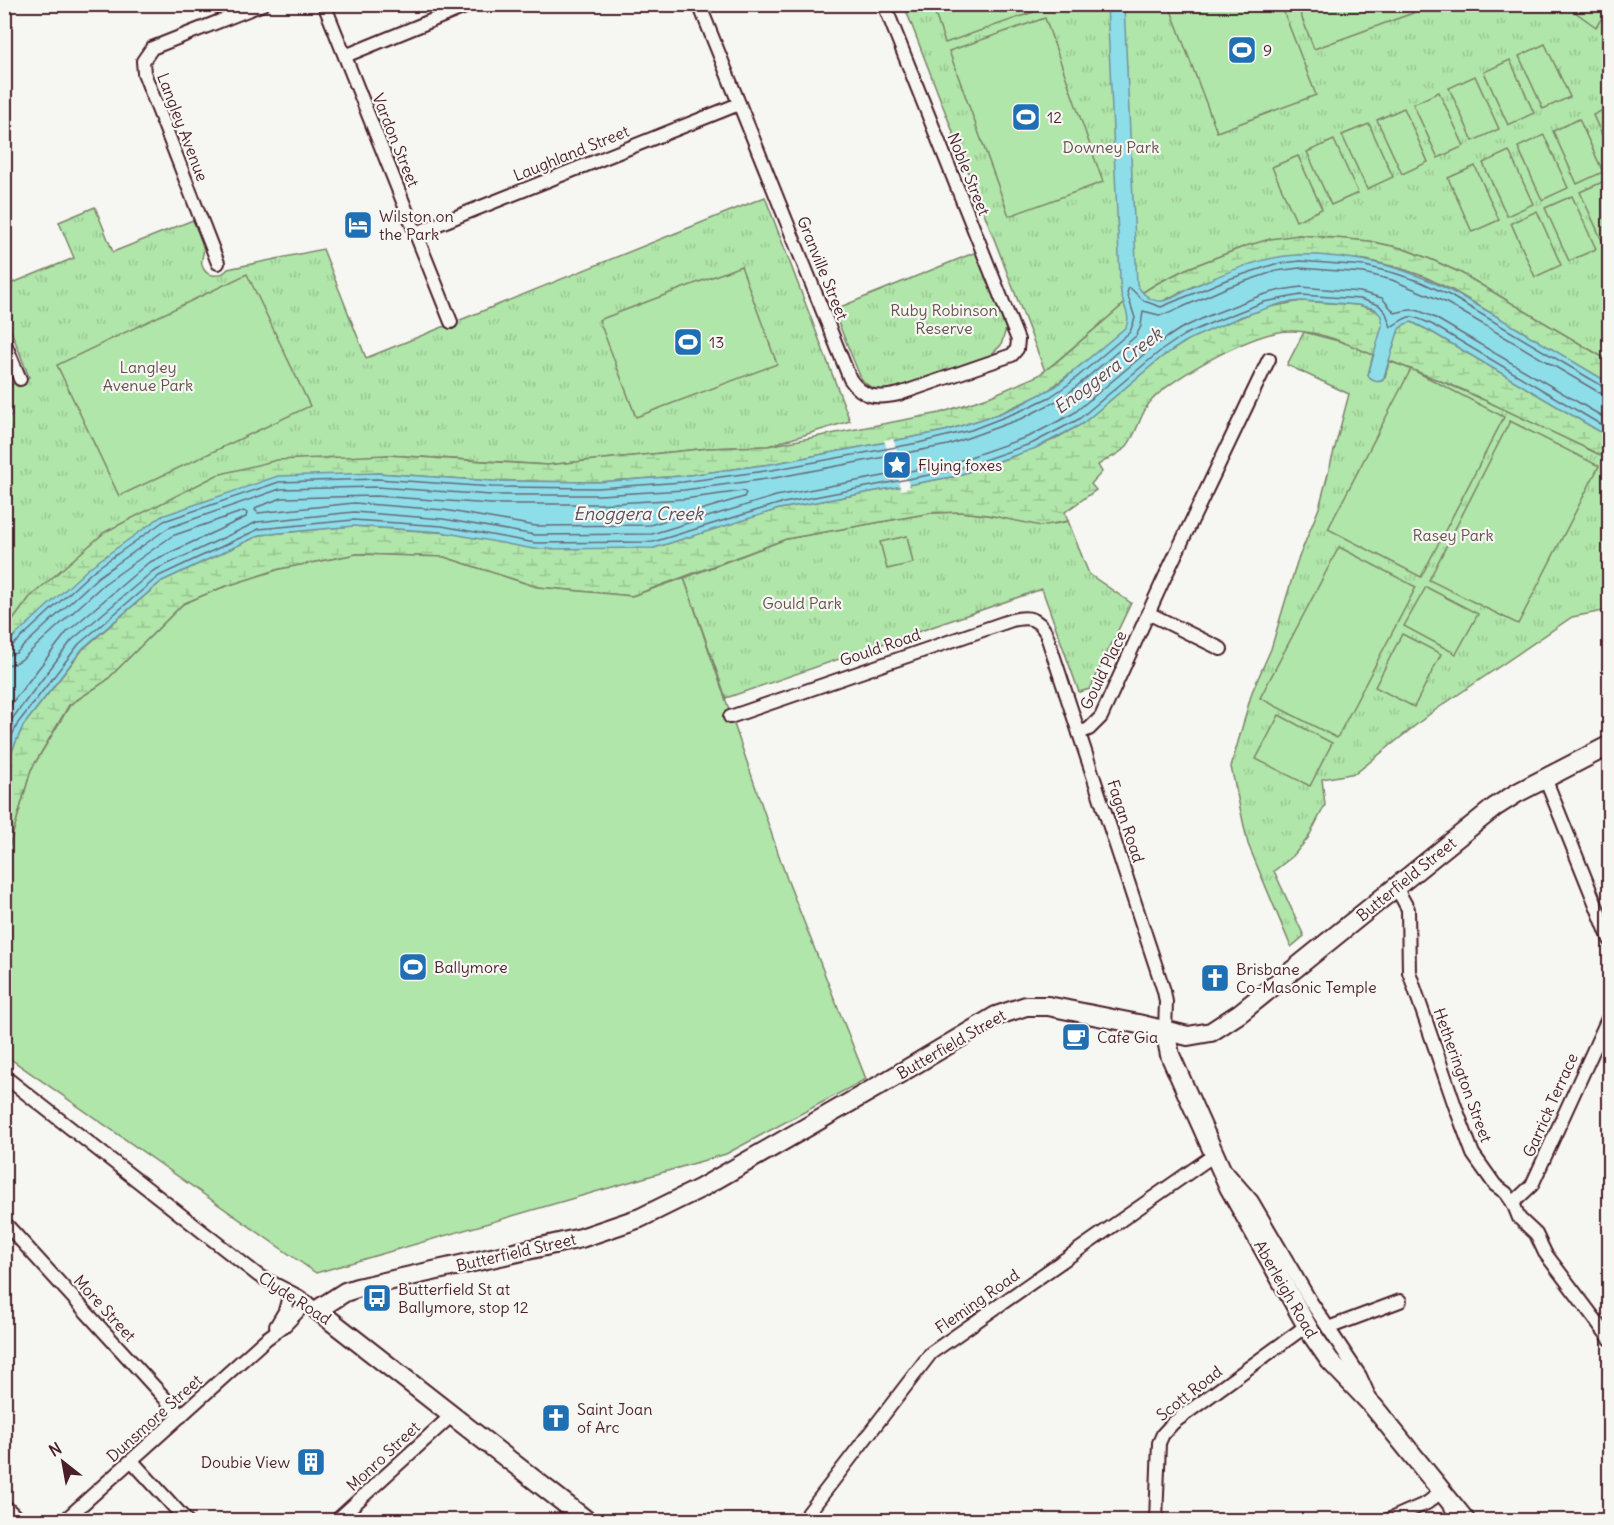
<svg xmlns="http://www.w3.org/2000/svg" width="1614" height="1525" viewBox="0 0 1614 1525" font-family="Delius,sans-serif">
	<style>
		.grass { fill: url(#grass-tufts); stroke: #7d826a; stroke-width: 1.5 }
		.wetland { fill: url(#wetland-marsh); stroke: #7d826a; stroke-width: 1.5 }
		.pitch { fill: #b0e6a9; stroke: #7d826a; stroke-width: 1.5 }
		.water { fill: #8edeea; stroke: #73929e; stroke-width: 1.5 }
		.pier { fill: #f6f6f2 }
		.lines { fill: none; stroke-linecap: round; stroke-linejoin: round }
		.shore { stroke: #656b77; stroke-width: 1.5 }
		.street-casing { stroke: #4a1f2b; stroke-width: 16 }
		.secondary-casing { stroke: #4a1f2b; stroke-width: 22 }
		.street { stroke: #f6f6f2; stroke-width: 12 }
		.secondary { stroke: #f6f6f2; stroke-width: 18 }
		.labels { text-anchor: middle; stroke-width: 4.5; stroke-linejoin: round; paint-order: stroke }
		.poi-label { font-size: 16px; fill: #4a1f2b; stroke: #f6f6f2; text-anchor: start }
		.street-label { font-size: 16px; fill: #4a1f2b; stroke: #f6f6f2 }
		.park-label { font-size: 16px; fill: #64514a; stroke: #f6f6f2 }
		.water-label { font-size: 18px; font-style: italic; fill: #5b4f5b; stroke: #f6f6f2 }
	</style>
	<defs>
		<pattern id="grass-tufts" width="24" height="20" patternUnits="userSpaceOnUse" patternTransform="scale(1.5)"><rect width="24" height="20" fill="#b0e6a9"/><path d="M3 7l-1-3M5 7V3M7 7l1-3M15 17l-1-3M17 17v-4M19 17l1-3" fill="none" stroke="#99c592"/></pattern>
		<pattern id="wetland-marsh" width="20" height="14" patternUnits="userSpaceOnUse" patternTransform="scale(1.5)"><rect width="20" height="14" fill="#b0e6a9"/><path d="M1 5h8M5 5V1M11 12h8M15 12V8" fill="none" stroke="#99c592"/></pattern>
	</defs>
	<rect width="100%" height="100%" fill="#f6f6f2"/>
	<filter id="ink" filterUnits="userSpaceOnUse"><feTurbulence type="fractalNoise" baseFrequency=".0167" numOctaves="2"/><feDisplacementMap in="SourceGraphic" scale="12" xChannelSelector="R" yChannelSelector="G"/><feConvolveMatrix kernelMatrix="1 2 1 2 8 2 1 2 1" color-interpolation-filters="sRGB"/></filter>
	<g filter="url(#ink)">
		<!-- grass -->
		<g class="grass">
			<path d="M904 5H1609V361L1461 273 1430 259 1401 248 1369 241 1299 235 1246 246 1186 269 1156 284 1124 304 1045 371Z"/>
			<path d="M765 197 850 421 768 446 709 448 547 465 387 455 30 597 5 631 4 421 12 414 6 398 10 385 29 377 5 315V286L74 258 59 222 95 207 113 252 193 220C196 228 201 238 203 247 205 253 200 259 202 265 206 279 221 277 228 269L323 249 366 358Z"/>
			<path d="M976 252 1006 329 1001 345 990 356 892 390C879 391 867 389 860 376L833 310Z"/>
			<path d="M1304 332 1346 343 1374 355 1385 377 1389 361C1465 388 1537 425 1609 459V610L1572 617 1431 713 1356 773 1322 779 1325 805 1308 838 1293 856 1274 871 1304 936 1291 947 1248 844 1231 767 1252 692 1271 649 1297 562 1319 508 1349 394 1287 365Z"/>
			<path d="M960 512C976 514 992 515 1008 518 1033 522 1042 528 1068 521L1089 574 1131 603 1090 689 1079 692 1042 589 726 698 684 578 786 539 931 513Z"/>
		</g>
		<!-- wetland -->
		<g class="wetland">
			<path d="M1299 235 1369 241 1401 248 1430 259 1461 273 1609 361V383L1452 290 1423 276 1396 267 1366 260 1300 255 1252 264 1194 286 1165 300 1046 392 998 414 945 431 771 464 682 476 598 482 492 481 377 473 7 643 5 647V631L30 597 105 532 217 475 277 460 387 455 547 465 709 448 768 446 940 413 991 396 1037 376 1054 364 1124 304 1156 284 1186 269 1246 246 1270 239Z"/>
			<path d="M1301 301 1358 305 1405 319 1430 331 1609 437V459L1461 389 1390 361 1383 380C1378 383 1370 381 1368 375L1373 355C1348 344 1318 330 1290 331 1256 331 1175 375 1152 400 1139 413 1138 435 1125 448 1118 455 1107 459 1098 465L1102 472 1091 484 1096 490 1065 512 1068 521 1041 526 988 515 960 512 931 513 786 539 632 596 537 587 444 557 357 554 280 569 221 588 183 604 106 681 69 705 31 770 5 862V767L23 726 83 649 162 581 260 535 353 526 654 548 779 509 956 476 1014 456 1053 440 1082 424 1163 356 1188 340 1213 328 1265 308Z"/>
		</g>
		<!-- pitch -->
		<g class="pitch">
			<path d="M1044 4 1045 8 945 43 932 5Z"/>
			<path d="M1169 5H1281L1316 95 1217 132Z"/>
			<path d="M1297 5H1410L1413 13 1314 49Z"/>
			<path d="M1574 5H1609V7L1596 27 1571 9Z"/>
			<path d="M1045 18 1103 182 1009 216 949 51Z"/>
			<path d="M1545 44 1570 97 1543 109 1519 56Z"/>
			<path d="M1510 60 1534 113 1508 125 1484 72Z"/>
			<path d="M1475 76 1499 129 1473 141 1449 88Z"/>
			<path d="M1439 92 1464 146 1438 158 1413 104Z"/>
			<path d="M1609 107V151L1593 115Z"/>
			<path d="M1404 108 1428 162 1402 174 1377 120Z"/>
			<path d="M1579 119 1603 172 1577 184 1553 131Z"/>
			<path d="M1369 124 1393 177 1367 189 1342 135Z"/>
			<path d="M1544 135 1568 188 1542 200 1518 147Z"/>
			<path d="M1334 140 1358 193 1331 205 1307 152Z"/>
			<path d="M1509 151 1533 204 1507 216 1483 163Z"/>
			<path d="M1298 156 1322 209 1296 221 1272 167Z"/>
			<path d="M1475 166 1499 220 1472 232 1448 178Z"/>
			<path d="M1607 180 1610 186V243L1604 245 1580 192Z"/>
			<path d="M1572 196 1596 249 1569 261 1545 208Z"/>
			<path d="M1537 211 1561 265 1535 277 1511 223Z"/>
			<path d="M741 266 777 364 636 417 599 320Z"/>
			<path d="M247 274 310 406 119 496 57 365Z"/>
			<path d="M1411 369 1504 417 1421 577 1328 529Z"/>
			<path d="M1510 421 1599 466 1518 624 1429 580Z"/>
			<path d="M907 536 913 563 887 569 880 542Z"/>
			<path d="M1339 547 1416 587 1337 738 1260 698Z"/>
			<path d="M357 554 444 557 537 587 632 596 684 578 787 879 866 1079 726 1154 316 1273 5 1055V862L31 770 70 705 106 681 183 604 221 588 280 569Z"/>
			<path d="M1426 587 1478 614 1456 654 1404 626Z"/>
			<path d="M1402 634 1441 654 1414 707 1375 687Z"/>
			<path d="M1279 715 1332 743 1310 786 1256 759Z"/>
		</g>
		<!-- water -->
		<path class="water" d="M1107 5H1124L1137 284C1141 293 1151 302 1162 301 1173 300 1185 290 1195 286 1227 272 1263 256 1299 255 1313 254 1327 256 1340 257 1408 264 1450 289 1508 323 1542 343 1576 363 1609 383V437L1430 331 1412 322 1405 324 1399 329 1383 380C1378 383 1370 381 1368 375L1382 326 1381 316 1375 309 1358 305 1322 302 1301 301 1283 303 1240 317 1188 340 1163 356 1082 424 1036 448 956 476 779 509 654 548 534 549 442 532 353 526 260 535 162 581 83 648 23 726 5 767 4 647 7 643 90 567 162 516 278 476 377 473 492 481 598 482 682 476 771 464 945 431 998 414 1018 406 1056 386 1126 327C1131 316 1124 308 1122 297 1120 291 1120 283 1120 277Z"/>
		<!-- pier -->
		<path class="pier" d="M893 439 910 488 901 490 884 440Z"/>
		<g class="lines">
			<!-- shore -->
			<g class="shore">
				<path d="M743 491 746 493 744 497 650 525 536 526 444 510 354 503 258 513 255 510 257 507 282 498 376 496 491 504H599L684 499Z"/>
				<path d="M4 649 11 647 93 571 164 521 279 482 377 479 492 487 598 488 683 482 772 470 918 443 971 430 1020 411 1050 397 1069 384 1130 332 1135 318 1127 293 1129 287 1144 301 1161 307 1226 280 1275 264 1300 261 1365 266 1394 273 1421 282 1449 295 1604 387 1610 388"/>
				<path d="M4 656 16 653 98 577 168 528 280 489 377 487 491 495H599L684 490 774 478 948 445 1023 418 1064 397 1136 336 1141 326 1143 311 1159 315 1169 313 1228 287 1276 271 1300 268 1364 273 1392 280 1445 302 1600 393 1610 395"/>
				<path d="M4 665 13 664 21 660 104 584 172 536 244 511 247 513 246 517 148 563 67 632 4 713"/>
				<path d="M4 734 12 719 72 640 153 571 257 522 354 512 443 519 535 535 652 534 776 496 953 463 1030 436 1074 413 1154 346 1180 329 1208 316 1262 295 1281 290 1301 287 1360 292 1382 298 1395 313C1415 307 1419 310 1437 319L1610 421"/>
				<path d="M4 753 18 723 79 644 159 576 259 529 353 520 442 526 535 543 653 542 778 504 955 470 1033 443 1079 419 1159 352 1184 335 1211 323 1264 302 1301 295 1360 299 1379 305 1386 313 1391 327C1412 313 1409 314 1433 325L1610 430"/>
			</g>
			<!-- street casing -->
			<g class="street-casing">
				<g id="street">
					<path d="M324 4 451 322"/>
					<path d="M699 4 850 379C863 398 877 399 899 394L1012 355 1017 349 1018 340 884 4"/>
					<path d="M345 56 472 4"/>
					<path d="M416 233 739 104"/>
					<path d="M218 263 144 73 143 61 152 48 263 4"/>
					<path d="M4 341 20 379"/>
					<path d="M1148 613 1221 649"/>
					<path d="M730 717 1012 620C1028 616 1038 618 1046 633L1164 991 1166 1002 1165 1030"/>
					<path d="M1079 733 1089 729 1101 717 1162 583 1269 359"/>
					<path d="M1545 778 1610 940"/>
					<path d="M1396 887 1408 909 1409 972 1455 1106 1473 1154 1495 1185 1506 1193 1513 1203 1519 1218 1536 1234 1545 1253 1610 1339"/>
					<path d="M4 1076 259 1276 298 1296 317 1310"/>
					<path d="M1226 1171 1252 1201 1311 1302 1360 1376 1369 1396"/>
					<path d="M1513 1203 1532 1185 1610 1014"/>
					<path d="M4 1222 181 1416"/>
					<path d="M276 1326 285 1311 290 1293"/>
					<path d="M1328 1328 1400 1301"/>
					<path d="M132 1461 186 1520"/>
					<path d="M4 1505 19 1520"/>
					<path d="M65 1520 266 1339 285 1325 307 1302"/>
					<path d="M337 1520 452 1415"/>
					<path d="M803 1520 931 1353 1214 1155"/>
					<path d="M1156 1520 1159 1443 1163 1434 1173 1423 1306 1326"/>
					<path d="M1388 1520 1427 1503 1441 1492"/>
				</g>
			</g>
			<!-- secondary casing -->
			<g class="secondary-casing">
				<g id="secondary">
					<path d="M1165 1030 1170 1055 1229 1187 1312 1335 1330 1361 1373 1406 1465 1520"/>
					<path d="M586 1520 317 1310 345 1292 357 1288 581 1238 640 1218 701 1188 887 1081 996 1016 1026 1006H1048L1138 1024 1188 1036 1211 1032 1240 1013 1495 807 1517 793 1610 745"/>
				</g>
			</g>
			<!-- street -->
			<use href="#street" class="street"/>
			<!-- secondary -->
			<use href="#secondary" class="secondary"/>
		</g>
	</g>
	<!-- icons -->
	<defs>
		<g id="stadium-square" transform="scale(1.5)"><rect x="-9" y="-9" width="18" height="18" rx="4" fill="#1f6fb2" stroke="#f6f6f2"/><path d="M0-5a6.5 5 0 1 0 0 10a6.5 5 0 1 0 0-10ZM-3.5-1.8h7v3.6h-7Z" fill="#fff"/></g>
		<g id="hotel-square" transform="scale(1.5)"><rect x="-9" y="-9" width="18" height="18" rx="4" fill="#1f6fb2" stroke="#f6f6f2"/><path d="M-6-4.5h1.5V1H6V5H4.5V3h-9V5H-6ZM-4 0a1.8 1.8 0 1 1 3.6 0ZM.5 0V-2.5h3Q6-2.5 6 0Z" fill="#fff"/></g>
		<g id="sight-square" transform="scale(1.5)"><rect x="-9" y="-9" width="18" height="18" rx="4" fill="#1f6fb2" stroke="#f6f6f2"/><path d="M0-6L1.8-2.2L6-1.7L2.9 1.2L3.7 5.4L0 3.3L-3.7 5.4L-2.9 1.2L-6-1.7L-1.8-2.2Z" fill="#fff"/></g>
		<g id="church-square" transform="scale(1.5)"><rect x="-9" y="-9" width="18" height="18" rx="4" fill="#1f6fb2" stroke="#f6f6f2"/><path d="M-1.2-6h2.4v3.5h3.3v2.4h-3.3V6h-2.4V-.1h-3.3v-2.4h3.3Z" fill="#fff"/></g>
		<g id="cafe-square" transform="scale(1.5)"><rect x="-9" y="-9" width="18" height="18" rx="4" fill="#1f6fb2" stroke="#f6f6f2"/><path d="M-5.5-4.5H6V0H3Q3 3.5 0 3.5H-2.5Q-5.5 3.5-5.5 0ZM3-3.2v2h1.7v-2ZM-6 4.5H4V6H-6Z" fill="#fff"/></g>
		<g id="bus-square" transform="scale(1.5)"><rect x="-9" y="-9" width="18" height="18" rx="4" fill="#1f6fb2" stroke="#f6f6f2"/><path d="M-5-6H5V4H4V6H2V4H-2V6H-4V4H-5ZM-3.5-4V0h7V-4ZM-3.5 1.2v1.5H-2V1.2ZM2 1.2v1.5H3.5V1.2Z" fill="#fff"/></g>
		<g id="building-square" transform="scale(1.5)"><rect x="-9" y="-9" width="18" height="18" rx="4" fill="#1f6fb2" stroke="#f6f6f2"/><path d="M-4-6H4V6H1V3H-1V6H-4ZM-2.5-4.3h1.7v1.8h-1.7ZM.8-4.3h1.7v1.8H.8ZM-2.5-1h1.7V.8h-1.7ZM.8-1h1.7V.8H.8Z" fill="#fff"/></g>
	</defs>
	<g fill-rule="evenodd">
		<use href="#stadium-square" x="1242" y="50"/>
		<use href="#stadium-square" x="1026" y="117"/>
		<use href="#hotel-square" x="358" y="225"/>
		<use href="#stadium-square" x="688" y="342"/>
		<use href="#sight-square" x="897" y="465"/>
		<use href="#stadium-square" x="413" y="967"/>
		<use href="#church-square" x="1215" y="978"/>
		<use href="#cafe-square" x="1076" y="1037"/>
		<use href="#bus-square" x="377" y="1298"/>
		<use href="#church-square" x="556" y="1418"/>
		<use href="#building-square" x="311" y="1462"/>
	</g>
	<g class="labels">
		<!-- poi labels -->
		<g class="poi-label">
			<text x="1263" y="56">9</text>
			<text x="1047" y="123">12</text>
			<text x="379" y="222">Wilston on<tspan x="379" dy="18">the Park</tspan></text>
			<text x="709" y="348">13</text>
			<text x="918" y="471">Flying foxes</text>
			<text x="434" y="973">Ballymore</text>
			<text x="1236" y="975">Brisbane<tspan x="1236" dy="18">Co-Masonic Temple</tspan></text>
			<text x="1097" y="1043">Cafe Gia</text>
			<text x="398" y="1295">Butterfield St at<tspan x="398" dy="18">Ballymore, stop 12</tspan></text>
			<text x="577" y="1415">Saint Joan<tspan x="577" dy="18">of Arc</tspan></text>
			<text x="290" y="1468" text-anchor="end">Doubie View</text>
		</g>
		<!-- street labels -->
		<g class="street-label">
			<text transform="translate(183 127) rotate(69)" y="6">Langley Avenue</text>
			<text transform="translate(396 140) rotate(68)" y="6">Vardon Street</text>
			<text transform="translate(571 153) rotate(-22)" y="6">Laughland Street</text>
			<text transform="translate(969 174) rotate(68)" y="6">Noble Street</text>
			<text transform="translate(823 268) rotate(68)" y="6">Granville Street</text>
			<text transform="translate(880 647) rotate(-19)" y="6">Gould Road</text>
			<text transform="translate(1103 670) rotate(-64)" y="6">Gould Place</text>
			<text transform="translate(1126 821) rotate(72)" y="6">Fagan Road</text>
			<text transform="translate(1406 879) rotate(-39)" y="6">Butterfield Street</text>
			<text transform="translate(951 1044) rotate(-30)" y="6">Butterfield Street</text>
			<text transform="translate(1463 1075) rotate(70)" y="6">Hetherington Street</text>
			<text transform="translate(1550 1105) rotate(-66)" y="6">Garrick Terrace</text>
			<text transform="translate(516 1252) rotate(-13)" y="6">Butterfield Street</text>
			<text transform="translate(1286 1289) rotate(60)" y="6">Aberleigh Road</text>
			<text transform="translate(295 1298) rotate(33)" y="6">Clyde Road</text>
			<text transform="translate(977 1301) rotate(-35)" y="6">Fleming Road</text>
			<text transform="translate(105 1308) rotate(48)" y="6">More Street</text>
			<text transform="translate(1189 1393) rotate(-38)" y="6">Scott Road</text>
			<text transform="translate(154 1418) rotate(-42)" y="6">Dunsmore Street</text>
			<text transform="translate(383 1456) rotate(-43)" y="6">Monro Street</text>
		</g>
		<!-- park labels -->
		<g class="park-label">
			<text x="1111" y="153">Downey Park</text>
			<text x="944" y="316">Ruby Robinson<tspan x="944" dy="18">Reserve</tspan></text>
			<text x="148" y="373">Langley<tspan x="148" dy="18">Avenue Park</tspan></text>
			<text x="1453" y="541">Rasey Park</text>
			<text x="802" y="609">Gould Park</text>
		</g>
		<!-- water labels -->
		<g class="water-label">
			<text transform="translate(1108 371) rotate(-37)" y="6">Enoggera Creek</text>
			<text x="638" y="520">Enoggera Creek</text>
		</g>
	</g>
	<!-- margin -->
	<rect width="1614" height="1525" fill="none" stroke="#f6f6f2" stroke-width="24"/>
	<rect x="12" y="12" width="1590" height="1501" fill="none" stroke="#4a1f2b" stroke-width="2" filter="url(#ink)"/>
	<!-- north arrow -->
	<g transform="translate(63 1462) rotate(329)" stroke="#f6f6f2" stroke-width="4.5" paint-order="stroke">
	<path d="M0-4.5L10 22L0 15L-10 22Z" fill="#4a1f2b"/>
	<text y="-9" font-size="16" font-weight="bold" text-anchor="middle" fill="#4a1f2b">N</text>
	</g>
</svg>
